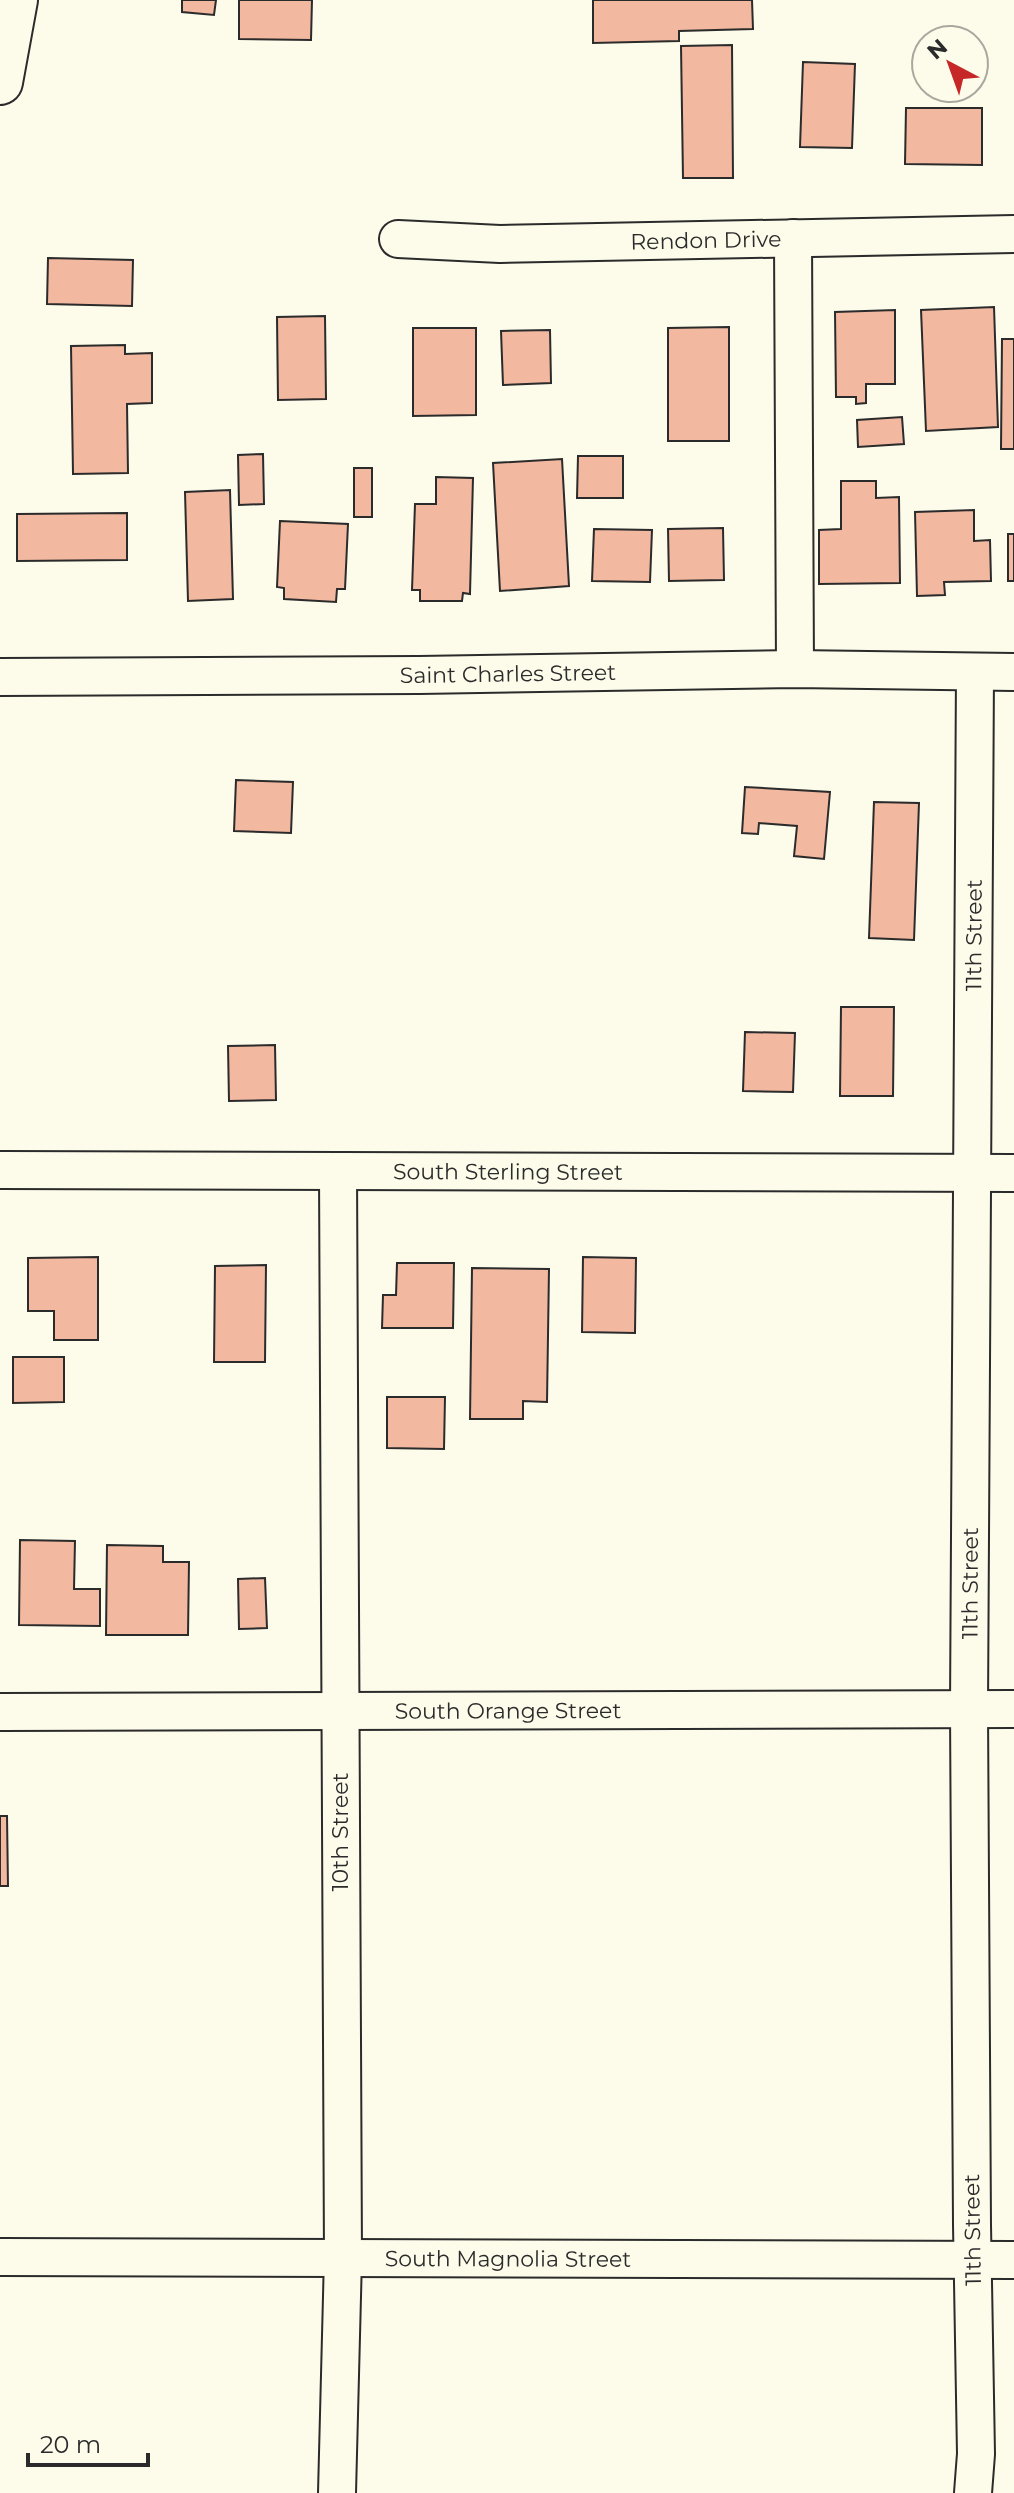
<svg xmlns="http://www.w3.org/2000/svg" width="1014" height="2493" viewBox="0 0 1014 2493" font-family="Montserrat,sans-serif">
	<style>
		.building { fill: #f2b8a0; stroke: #2b2b2b; stroke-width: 2 }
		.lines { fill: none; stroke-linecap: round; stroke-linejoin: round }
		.minor-casing { stroke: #2b2b2b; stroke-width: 40 }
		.primary-casing { stroke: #2b2b2b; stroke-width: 48 }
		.minor { stroke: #fdfbea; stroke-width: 36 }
		.primary { stroke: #fdfbea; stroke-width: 44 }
		.labels { text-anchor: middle; stroke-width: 6; stroke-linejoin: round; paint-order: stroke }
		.street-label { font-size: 22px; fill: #2b2b2b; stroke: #fdfbea }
	</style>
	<rect width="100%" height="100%" fill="#fdfbea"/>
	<!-- building -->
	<g class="building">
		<path d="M182 0H216L214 15 182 12Z"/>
		<path d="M239 0H312L311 40 239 39Z"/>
		<path d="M593 0H752L753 29 679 31V41L593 43Z"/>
		<path d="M732 45 733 178H683L681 46Z"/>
		<path d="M803 62 855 64 852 148 800 147Z"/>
		<path d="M906 108H982V165L905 164Z"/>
		<path d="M48 258 133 260 132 306 47 304Z"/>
		<path d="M994 307 998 427 926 431 921 310Z"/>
		<path d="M895 310V384H866V403L856 404V397H836L835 312Z"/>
		<path d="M325 316 326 399 278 400 277 317Z"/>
		<path d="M729 327V441H668V328Z"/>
		<path d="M413 328H476V415L413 416Z"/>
		<path d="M550 330 551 383 503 385 501 331Z"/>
		<path d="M1002 339H1014V449H1001Z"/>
		<path d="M125 345V354L152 353V403L127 404 128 473 73 474 71 346Z"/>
		<path d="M902 417 904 444 858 447 857 420Z"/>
		<path d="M263 454 264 504 239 505 238 455Z"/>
		<path d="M578 456H623V498H577Z"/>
		<path d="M562 459 569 586 500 591 493 463Z"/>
		<rect x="354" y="468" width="18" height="49"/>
		<path d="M436 477 473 478 470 594 463 593 462 601H420V590H412L415 504H436Z"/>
		<path d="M841 481H876V498L899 497 900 583 819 584V530L841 529Z"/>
		<path d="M230 490 233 599 188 601 185 492Z"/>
		<path d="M974 510V541L990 540 991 581 944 582 945 595 917 596 915 512Z"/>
		<path d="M127 513V560L17 561V514Z"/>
		<path d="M280 521 348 524 345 589H337L336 602 284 599V588L277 587Z"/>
		<path d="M723 528 724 580 669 581 668 529Z"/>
		<path d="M594 529 652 530 650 582 592 581Z"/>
		<rect x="1008" y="534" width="6" height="47"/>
		<path d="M236 780 293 782 291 833 234 831Z"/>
		<path d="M745 787 830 792 824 859 794 856 797 826 759 823 758 834 742 833Z"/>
		<path d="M874 802 919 803 914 940 869 938Z"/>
		<path d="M841 1007H894L893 1096H840Z"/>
		<path d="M745 1032 795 1033 793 1092 743 1091Z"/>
		<path d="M275 1045 276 1100 229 1101 228 1046Z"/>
		<path d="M98 1257V1340H54V1311H28V1258Z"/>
		<path d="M583 1257 636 1258 635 1333 582 1332Z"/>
		<path d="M397 1263H454L453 1328H382L383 1295H396Z"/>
		<path d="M266 1265 265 1362H214L215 1266Z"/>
		<path d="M472 1268 549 1269 547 1402 523 1401V1419H470Z"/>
		<path d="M13 1357H64V1402L13 1403Z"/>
		<path d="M387 1397H445L444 1449 387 1448Z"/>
		<path d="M20 1540 75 1541 74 1589H100V1626L19 1625Z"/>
		<path d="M107 1545 163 1546V1562H189L188 1635H106Z"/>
		<path d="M265 1578 267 1628 239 1629 238 1579Z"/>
		<path d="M0 1816H7L8 1886H0Z"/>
	</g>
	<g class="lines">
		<!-- minor casing -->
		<g class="minor-casing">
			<g id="minor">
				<path d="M793 238 795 669"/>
				<path id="s1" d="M398 239 500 244 1014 234"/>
				<path id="s2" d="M0 677 419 675 795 669 1014 672"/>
				<path id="s3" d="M0 1170 1014 1173"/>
				<path id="s4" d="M0 1712 1014 1709"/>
				<path id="s5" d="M0 2257 1014 2260"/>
				<path d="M337 2493 343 2257 338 1171"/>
				<path id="s6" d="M973 2493 976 2454 972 2225 969 1709 975 672"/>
			</g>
		</g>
		<!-- primary casing -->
		<g class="primary-casing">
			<path id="primary" d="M0 82 15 0"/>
		</g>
		<!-- minor -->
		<use href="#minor" class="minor"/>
		<!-- primary -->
		<use href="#primary" class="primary"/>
	</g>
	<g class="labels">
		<!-- street labels -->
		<g class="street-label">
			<text dy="8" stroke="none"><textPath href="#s1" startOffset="308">Rendon Drive</textPath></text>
			<text dy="8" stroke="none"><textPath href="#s2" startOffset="508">Saint Charles Street</textPath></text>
			<text dy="8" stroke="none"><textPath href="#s6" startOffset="1558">11th Street</textPath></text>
			<text dy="8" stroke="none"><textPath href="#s3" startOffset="508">South Sterling Street</textPath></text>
			<text dy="8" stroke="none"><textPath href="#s6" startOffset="910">11th Street</textPath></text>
			<text dy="8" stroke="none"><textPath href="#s4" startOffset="508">South Orange Street</textPath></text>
			<text transform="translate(340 1832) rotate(-90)" y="8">10th Street</text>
			<text transform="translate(972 2230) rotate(-91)" y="8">11th Street</text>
			<text dy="8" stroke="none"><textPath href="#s5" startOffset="508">South Magnolia Street</textPath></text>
		</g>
	</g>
	<!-- north arrow -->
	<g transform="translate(950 64) rotate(319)"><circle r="38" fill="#fdfbea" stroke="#a9a89e" stroke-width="2"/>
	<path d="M0-6L14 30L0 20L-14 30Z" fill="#c62828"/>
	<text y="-12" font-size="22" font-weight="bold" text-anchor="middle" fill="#2b2b2b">N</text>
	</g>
	<!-- scale -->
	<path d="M28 2453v12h120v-12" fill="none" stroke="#2b2b2b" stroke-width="4"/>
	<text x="40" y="2453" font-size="24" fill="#2b2b2b" stroke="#fdfbea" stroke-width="6" paint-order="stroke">20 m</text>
</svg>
